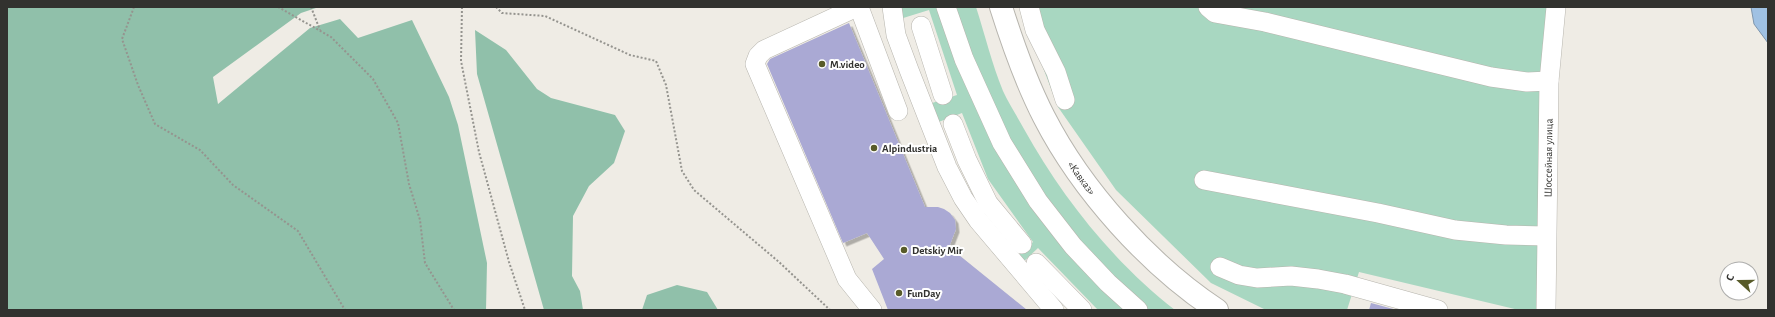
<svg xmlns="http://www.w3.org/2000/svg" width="1775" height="317" viewBox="0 0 1775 317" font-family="'Alegreya Sans',sans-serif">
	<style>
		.green { fill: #a8d7c1 }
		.forest { fill: #90c0aa }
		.water { fill: #a0c1e3; stroke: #7f96ad }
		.building { fill: #aaa9d4; filter: url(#shadow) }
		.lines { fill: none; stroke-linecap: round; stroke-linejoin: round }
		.minor-casing { stroke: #b7b5ae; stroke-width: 20 }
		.major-casing { stroke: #b7b5ae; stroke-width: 24 }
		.path { stroke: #95948f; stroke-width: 2; stroke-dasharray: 2 2; stroke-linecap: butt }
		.minor { stroke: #fff; stroke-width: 19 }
		.major { stroke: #fff; stroke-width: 22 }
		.poi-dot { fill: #585b29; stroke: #fff; stroke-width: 1.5 }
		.labels { text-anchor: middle; stroke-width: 4; stroke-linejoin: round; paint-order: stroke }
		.poi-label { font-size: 11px; font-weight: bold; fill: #32322f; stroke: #fff; text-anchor: start }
		.street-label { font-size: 11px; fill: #32322f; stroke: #fff }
	</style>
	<defs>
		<filter id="shadow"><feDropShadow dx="3.5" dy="3.5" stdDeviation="0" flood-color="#0004"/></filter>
	</defs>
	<rect width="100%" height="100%" fill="#efece5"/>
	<!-- green -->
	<g class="green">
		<path d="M897 7H942L998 144 1131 310H1098L1038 248 1021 264 1016 257 1033 242 988 179 962 113 936 123 929 104 957 95 929 10 900 19Z"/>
		<path d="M952 7H976C985 35 992 64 1003 91 1009 104 1017 116 1024 129 1061 196 1114 263 1175 310H1147L1073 237 1006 138Z"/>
		<path d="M1020 7H1548L1542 50 1540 310H1519L1359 272 1347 310H1266L1211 283 1116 190 1058 107Z"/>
	</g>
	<!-- forest -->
	<g class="forest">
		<path d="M7 7H319L301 13 213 77 218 104 310 28 340 19 358 38 412 20 449 97 458 125 487 263 486 310H7Z"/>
		<path d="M475 30 506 50 537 89 551 98 615 115 625 131 614 163 589 186 573 216 572 276 580 291 583 310H544L477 74Z"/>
		<path d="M677 285 707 292 718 310H642L647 295Z"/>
	</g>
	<!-- water -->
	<path class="water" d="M1751 7H1768V43L1754 24Z"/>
	<!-- building -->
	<g class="building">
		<path d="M849 23 925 207H938L944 209 950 213 955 220 956 229 949 247 1027 310H888L872 269 884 259 867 233 843 243 767 64 770 59Z"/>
		<path d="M1371 303 1397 310H1369Z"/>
	</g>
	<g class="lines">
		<!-- minor casing -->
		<g class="minor-casing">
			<g id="minor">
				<path d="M857 7 764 50 758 56 755 64 847 279 872 310"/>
				<path d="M859 7 898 111"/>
				<path d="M892 7 896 35 909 70 947 167 963 198 978 220 1054 310"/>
				<path d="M946 7 964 59 1002 143 1038 201 1073 246 1108 283 1138 310"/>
				<path d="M1029 7 1035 30 1056 72 1065 100"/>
				<path d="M1208 7 1215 13 1265 22 1491 77 1527 82 1549 81"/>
				<path d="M921 26 943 95"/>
				<path d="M953 124 967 160 988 203 1022 244"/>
				<path d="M1204 180 1378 213 1455 230 1506 235 1546 236"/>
				<path d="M1036 263 1082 310"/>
				<path d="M1220 267 1239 275 1257 278 1291 276 1318 279 1345 284 1438 310"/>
				<path id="s1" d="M1546 310 1549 81 1556 7"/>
			</g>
		</g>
		<!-- major casing -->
		<g class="major-casing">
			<g id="major">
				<path id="s2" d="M1001 7C1013 45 1026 82 1044 117 1082 191 1149 265 1217 310"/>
			</g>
		</g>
		<!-- path -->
		<g class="path">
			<path d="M134 7 122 39 138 85 155 124 200 150 233 185 298 231 345 310"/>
			<path d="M278 7 331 37 373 79 398 123 409 184 420 220 425 263 454 310"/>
			<path d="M311 7 320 30"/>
			<path d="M462 7 461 61 479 152 509 262 525 310"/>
			<path d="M496 7 502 13 545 16 630 55 656 61 666 85 682 171 694 190 779 262 830 310"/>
		</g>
		<!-- minor -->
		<use href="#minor" class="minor"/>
		<!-- major -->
		<use href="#major" class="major"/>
	</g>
	<!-- markers -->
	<g class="poi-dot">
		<circle cx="822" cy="64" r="4"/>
		<circle cx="874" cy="148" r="4"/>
		<circle cx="904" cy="250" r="4"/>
		<circle cx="899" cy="293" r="4"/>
	</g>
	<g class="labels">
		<!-- poi labels -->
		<g class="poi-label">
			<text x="830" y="68">M.video</text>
			<text x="882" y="152">Alpindustria</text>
			<text x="912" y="254">Detskiy Mir</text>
			<text x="907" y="297">FunDay</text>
		</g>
		<!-- street labels -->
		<g class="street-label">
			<text dy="4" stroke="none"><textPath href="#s1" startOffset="152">Шоссейная улица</textPath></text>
			<text dy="4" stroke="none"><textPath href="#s2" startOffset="190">«Кавказ»</textPath></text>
		</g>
	</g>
	<!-- border -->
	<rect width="1775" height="317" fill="none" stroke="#32322f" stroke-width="16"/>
	<!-- north arrow -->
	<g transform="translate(1739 281) rotate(291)"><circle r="19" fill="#ffffff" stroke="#adadac"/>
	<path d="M0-3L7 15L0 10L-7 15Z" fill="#585b29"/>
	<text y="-6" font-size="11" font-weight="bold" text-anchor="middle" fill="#32322f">С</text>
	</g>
</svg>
